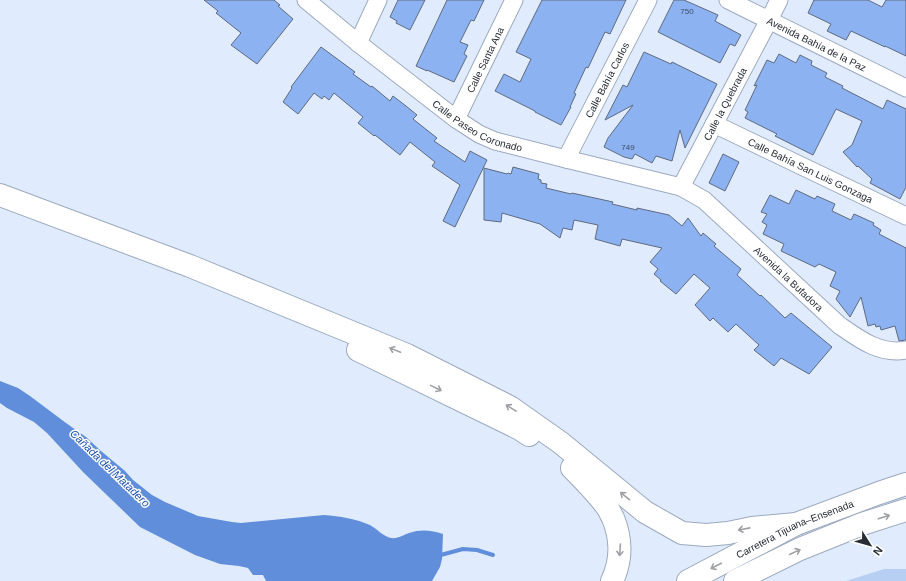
<svg xmlns="http://www.w3.org/2000/svg" width="906" height="581" viewBox="0 0 906 581" font-family="Helvetica,sans-serif">
	<style>
		.green { fill: #b8cff4 }
		.water { fill: #608edb }
		.lines { fill: none; stroke-linecap: round; stroke-linejoin: round }
		.stream { stroke: #608edb; stroke-width: 4 }
		.building { fill: #8cb2f1; stroke: #5e6a7e }
		.street-casing { stroke: #9ca9bf; stroke-width: 19 }
		.highway-casing { stroke: #9ca9bf; stroke-width: 24 }
		.street { stroke: #fff; stroke-width: 17 }
		.highway { stroke: #fff; stroke-width: 22 }
		.oneway { stroke: #9ea0a4 }
		.labels { text-anchor: middle; stroke-width: 3; stroke-linejoin: round; paint-order: stroke }
		.number-label { font-size: 8px; fill: #404e64 }
		.street-label { font-size: 10px; fill: #272c35; stroke: #fff }
		.water-label { font-size: 11px; font-style: italic; fill: #1a50ab; stroke: #fff }
	</style>
	<rect width="100%" height="100%" fill="#e0ecfe"/>
	<!-- green -->
	<path class="green" d="M884 569H906V581H846Z"/>
	<!-- water -->
	<path class="water" d="M0 381 18 388 30 396 66 423 86 437 101 451 125 471 133 480 152 495 165 502 198 516 232 522 241 523 324 515C340 516 356 519 370 525 377 529 384 537 391 538 398 539 403 535 409 533 421 529 431 530 443 534L442 559 440 567 432 581H266L263 575H253L248 568 239 566 220 564 195 555 140 527 83 472 47 433 34 422 7 408 0 403Z"/>
	<g class="lines">
		<!-- stream -->
		<path class="stream" d="M437 556 463 549 477 550 493 555"/>
	</g>
	<!-- building -->
	<g class="building">
		<path d="M204 0H274L280 5 278 6 293 19 257 64 231 45 241 33 216 13 218 11Z"/>
		<path d="M398 0H425L410 30 396 23 397 21 390 17Z"/>
		<path d="M447 0H484L474 21 471 20 460 42 468 45 464 54 467 56 454 82 427 70V71L416 66Z"/>
		<path d="M542 0H626L610 34 605 32 588 68 586 67 574 93 576 94 570 107H571L561 125 535 112V111L495 91 504 74 520 82 531 59 516 52Z"/>
		<path d="M674 0H684L718 15 715 21 741 35 735 46 730 44 720 63 658 32Z"/>
		<path d="M814 0H868L882 7 886 0H906V56L885 46V47L851 31 846 40 827 31 831 24 808 13Z"/>
		<path d="M321 47 355 72 353 74 371 87 372 86 390 101 393 96 406 106 417 115 413 119 437 138 434 141 465 162 470 151 487 160 455 227 443 221 460 185 432 166 435 162 410 142 400 155 375 135 374 136 358 123 363 117 334 93 329 100 324 96 322 99 314 93 298 114 283 102 292 88 291 87Z"/>
		<path d="M644 52 671 64 672 62 717 84 685 148 680 130 672 161 656 156 652 163 635 154 632 159 624 157 604 147 608 138 633 105 605 120 623 85 627 87Z"/>
		<path d="M779 54 796 63 800 55 812 61 811 65 827 73 825 77 843 86 842 88 883 109 887 100 906 109V187L900 199 870 183 872 179 858 166 857 167 843 152 852 145 862 121 836 109 813 155 775 136 777 134 745 118 748 112 745 110 757 85 754 86 767 60 774 63Z"/>
		<path d="M723 154 739 162 725 191 709 183Z"/>
		<path d="M513 167 539 174 538 179 541 180V183L547 184 546 188 571 194 572 193 613 202 612 204 637 210V208L669 215 682 226 688 218 701 236 703 233 716 244 714 246 741 269 737 275 760 296 761 295 785 318 791 313 832 347 809 374 781 358 774 366 754 350 759 345 736 324 728 332 713 318 710 321 695 305 710 288 694 274 676 294 660 281 661 280 654 274 658 269 650 262 662 248 622 239 620 246 595 239 598 225 574 220 572 230 563 228 560 238 540 224 502 213 501 222 484 220V168L507 174 508 173 511 174Z"/>
		<path d="M796 190 815 199 817 196 835 204 832 211 851 220 854 214 874 223 873 225 881 230 879 234 906 248V340L899 341 895 326 881 330 880 326 876 327 875 324 868 326 861 297 850 317 836 299 840 291 830 286 836 272 819 264 815 267 781 251 784 244 763 234 767 225 762 222 767 214 761 212 770 195 789 204Z"/>
	</g>
	<g class="lines">
		<!-- street casing -->
		<g class="street-casing">
			<g id="street">
				<path id="s1" d="M306 0 358 43 456 119 479 134 495 141 566 159 681 187 704 200 839 325C859 339 880 355 906 350"/>
				<path id="s2" d="M728 0 906 88"/>
				<path d="M358 43 378 0"/>
				<path id="s3" d="M456 119 514 0"/>
				<path id="s4" d="M714 124 906 216"/>
				<path id="s5" d="M566 159 648 0"/>
				<path id="s6" d="M681 187 769 20 779 0"/>
			</g>
		</g>
		<!-- highway casing -->
		<g class="highway-casing">
			<g id="highway">
				<path d="M0 195 190 266 407 355 510 407 561 443 645 512 682 533 706 535 728 533 752 528 796 524"/>
				<path d="M358 350 520 429 529 435"/>
				<path d="M572 468C584 480 597 493 607 507 610 511 611 515 613 518 622 540 622 560 612 581"/>
				<path id="s7" d="M688 581 796 524 879 493 906 484"/>
				<path d="M735 581 800 549 862 524 906 510"/>
			</g>
		</g>
		<!-- street -->
		<use href="#street" class="street"/>
		<!-- highway -->
		<use href="#highway" class="highway"/>
	</g>
	<!-- one-way arrows -->
	<defs><path id="oneway-shaft" d="M-6 0H5M1.5-3L5.5 0L1.5 3" fill="none" stroke-width="1.6" stroke-linecap="round" stroke-linejoin="round"/></defs>
	<g class="oneway">
		<use href="#oneway-shaft" transform="translate(395 350) rotate(-158)"/>
		<use href="#oneway-shaft" transform="translate(436 388) rotate(26)"/>
		<use href="#oneway-shaft" transform="translate(511 408) rotate(-148)"/>
		<use href="#oneway-shaft" transform="translate(625 496) rotate(-141)"/>
		<use href="#oneway-shaft" transform="translate(884 517) rotate(-18)"/>
		<use href="#oneway-shaft" transform="translate(744 529) rotate(169)"/>
		<use href="#oneway-shaft" transform="translate(620 550) rotate(94)"/>
		<use href="#oneway-shaft" transform="translate(795 552) rotate(-25)"/>
		<use href="#oneway-shaft" transform="translate(716 566) rotate(153)"/>
	</g>
	<g class="labels">
		<!-- number labels -->
		<g class="number-label">
			<text x="687" y="14">750</text>
			<text x="628" y="150">749</text>
		</g>
		<!-- street labels -->
		<g class="street-label">
			<text dy="4" stroke="none"><textPath href="#s2" startOffset="99">Avenida Bahía de la Paz</textPath></text>
			<text dy="4" stroke="none"><textPath href="#s3" startOffset="66">Calle Santa Ana</textPath></text>
			<text dy="4" stroke="none"><textPath href="#s5" startOffset="89">Calle Bahía Carlos</textPath></text>
			<text dy="4" stroke="none"><textPath href="#s6" startOffset="94">Calle la Quebrada</textPath></text>
			<text dy="4" stroke="none"><textPath href="#s1" startOffset="214">Calle Paseo Coronado</textPath></text>
			<text dy="4" stroke="none"><textPath href="#s4" startOffset="107">Calle Bahía San Luis Gonzaga</textPath></text>
			<text dy="4" stroke="none"><textPath href="#s1" startOffset="570">Avenida la Bufadora</textPath></text>
			<text dy="4" stroke="none"><textPath href="#s7" startOffset="119">Carretera Tijuana–Ensenada</textPath></text>
		</g>
		<!-- water labels -->
		<g class="water-label">
			<text transform="translate(110 468) rotate(44)" y="4">Cañada del Matadero</text>
		</g>
	</g>
	<!-- north arrow -->
	<g transform="translate(870 545) rotate(127)" stroke="#ffffff" stroke-width="3" paint-order="stroke">
	<path d="M0-3L7 15L0 10L-7 15Z" fill="#272c35"/>
	<text y="-6" font-size="11" font-weight="bold" text-anchor="middle" fill="#272c35">N</text>
	</g>
</svg>
